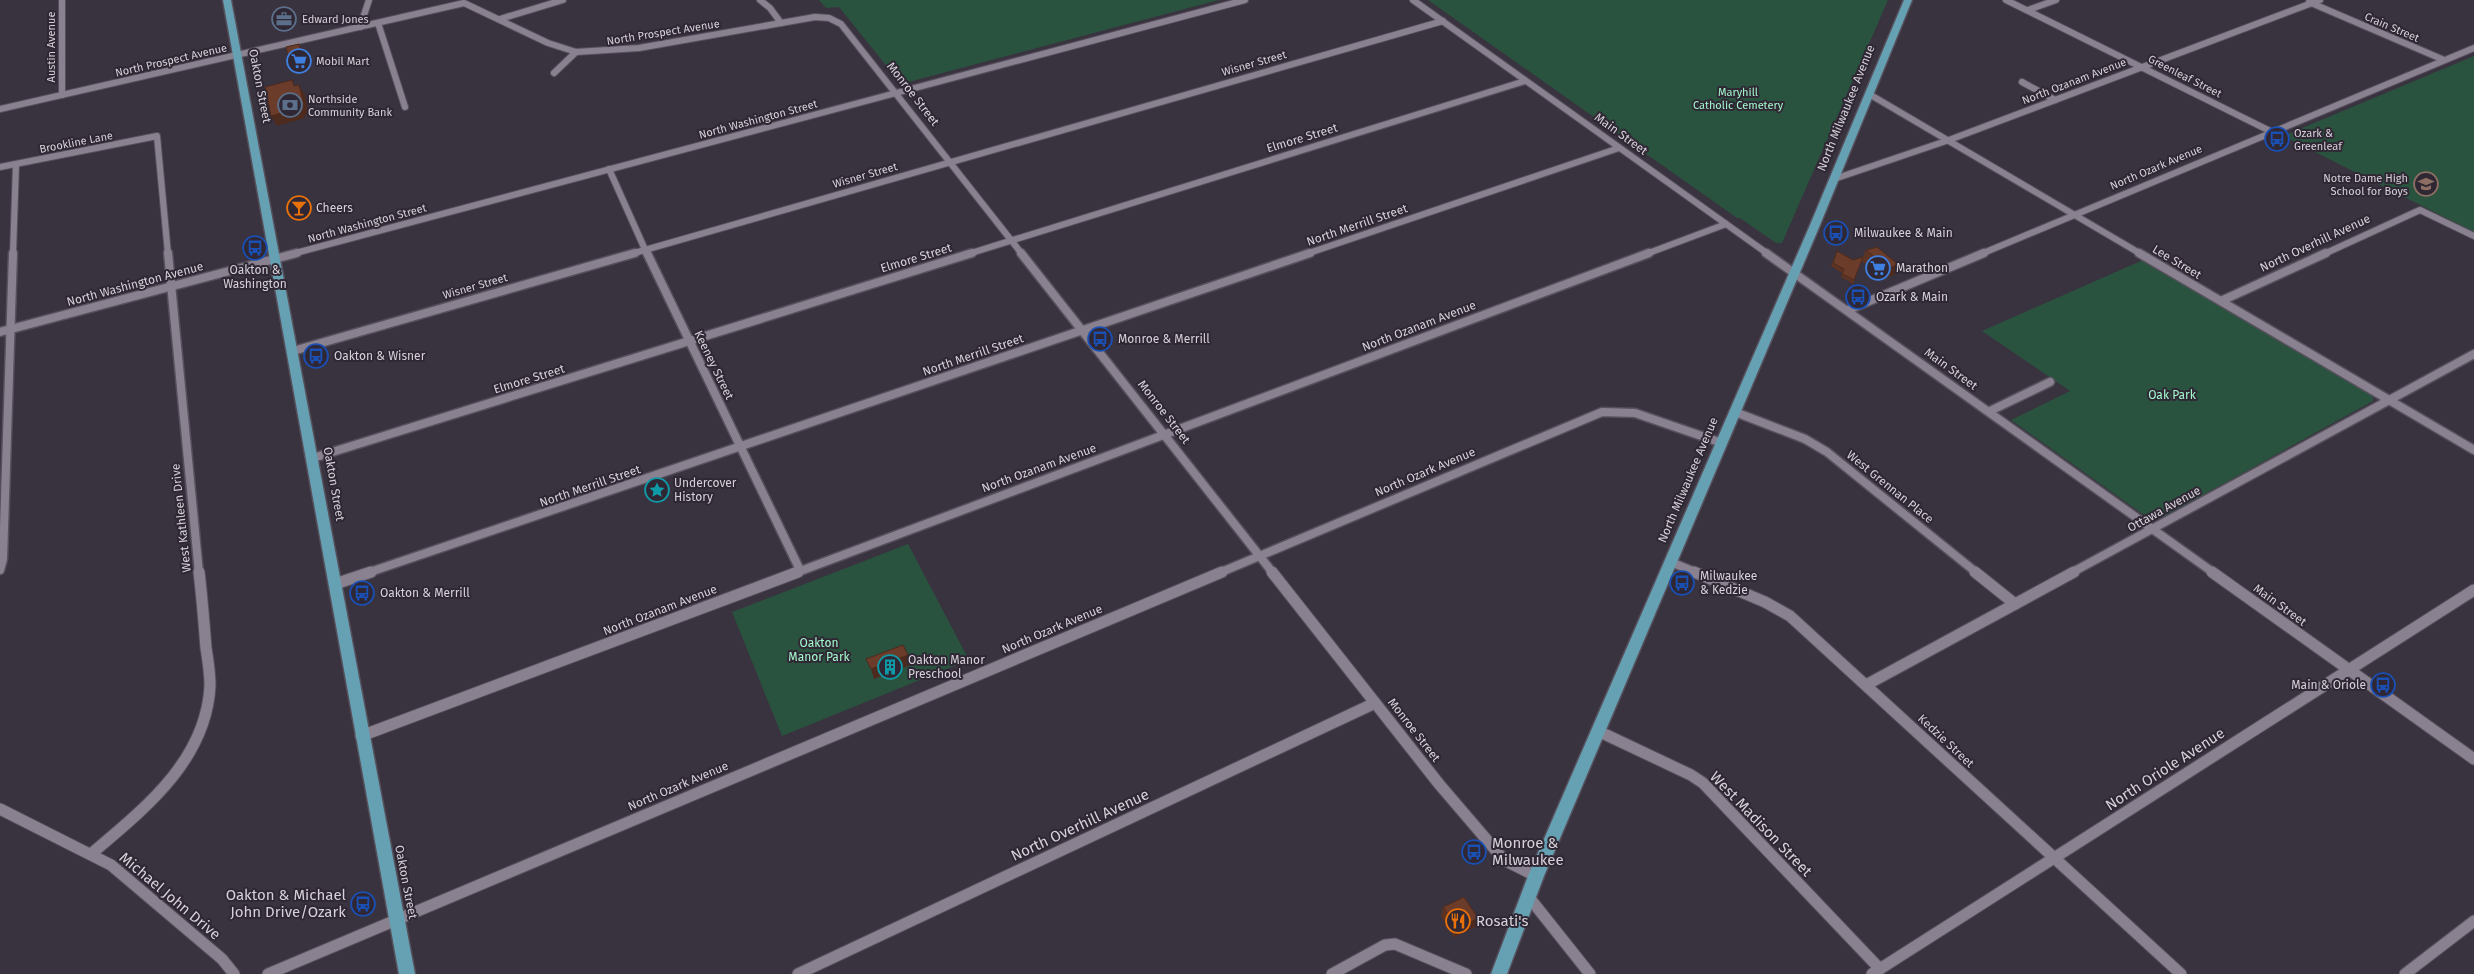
<svg xmlns="http://www.w3.org/2000/svg" width="2474" height="974" viewBox="0 0 2474 974" font-family="'Fira Sans',sans-serif">
	<style>
		.green { fill: #2a533f }
		.lines { fill: none; stroke-linecap: round; stroke-linejoin: round }
		.minor-far2-casing { stroke: #56505c; stroke-width: 8 }
		.minor-far1-casing { stroke: #56505c; stroke-width: 11 }
		.minor-casing { stroke: #56505c; stroke-width: 13 }
		.major-casing { stroke: #56505c; stroke-width: 3 }
		.minor-far2 { stroke: #898190; stroke-width: 6 }
		.minor-far1 { stroke: #898190; stroke-width: 8 }
		.minor { stroke: #898190; stroke-width: 11 }
		.major { fill: #65a0b3; fill-rule: evenodd }
		.wall { fill: #5d3424 }
		.shaded-wall { fill: #4c2a1d }
		.building { fill: #6c3c2a; stroke: #4c2a1d }
		.labels { text-anchor: middle; stroke-width: 4; stroke-linejoin: round; paint-order: stroke }
		.far-poi-label { font-size: 11px; fill: #d5d0d9; stroke: #2f2834; text-anchor: start }
		.far-street-label { font-size: 11px; fill: #d5d0d9; stroke: #2f2834 }
		.far-park-label { font-size: 11px; fill: #a3f8cc; stroke: #2f2834 }
		.street-label { font-size: 12px; fill: #d5d0d9; stroke: #2f2834 }
		.poi-label { font-size: 12px; fill: #d5d0d9; stroke: #2f2834; text-anchor: start }
		.park-label { font-size: 12px; fill: #a3f8cc; stroke: #2f2834 }
		.near-street-label { font-size: 15px; fill: #d5d0d9; stroke: #2f2834 }
		.near-poi-label { font-size: 15px; fill: #d5d0d9; stroke: #2f2834; text-anchor: start }
	</style>
	<rect width="100%" height="100%" fill="#39323f"/>
	<!-- green -->
	<g class="green">
		<path d="M819 0H1219L901 84 839 7 826 8Z"/>
		<path d="M1428 0H1888L1782 243H1776L1740 218H1737Z"/>
		<path d="M2474 56V232L2283 136Z"/>
		<path d="M2143 260 2366 390 2373 397V401L2165 516 2157 519 2141 513 2011 420 2070 391 1982 331Z"/>
		<path d="M908 544 969 660 782 736 732 612Z"/>
	</g>
	<g class="lines">
		<!-- minor-far2 casing -->
		<g class="minor-far2-casing">
			<g id="minor-far2">
				<path d="M62 0V95"/>
				<path d="M760 0 770 8 781 23"/>
				<path d="M1413 0 1768 254"/>
				<path d="M2006 0 2272 132"/>
				<path d="M2309 2 2444 60"/>
				<path d="M2028 10 2056 0"/>
				<path d="M500 19 563 0"/>
				<path d="M378 23 405 107"/>
				<path d="M360 27 369 0"/>
				<path d="M554 73 576 52"/>
				<path d="M2022 82 2055 100"/>
				<path d="M1869 94 2141 254"/>
				<path d="M0 109 464 3 548 43 576 52 639 48 815 17 829 18 841 24 1022 254"/>
				<path d="M0 167 157 136 168 254"/>
				<path d="M609 169 647 254"/>
				<path d="M1834 179 1949 140 2320 0"/>
				<path d="M13 254 16 164"/>
				<path d="M292 254 1245 0"/>
				<path d="M631 254 1443 21"/>
				<path d="M968 254 1525 81"/>
				<path d="M1306 254 1619 148"/>
				<path d="M1646 254 1726 224"/>
				<path d="M1981 254 2474 48"/>
				<path d="M2324 254 2420 210 2474 236"/>
			</g>
		</g>
		<!-- minor-far1 casing -->
		<g class="minor-far1-casing">
			<g id="minor-far1">
				<path d="M168 253 199 573"/>
				<path d="M647 253 800 570"/>
				<path d="M1021 253 1273 573"/>
				<path d="M1766 253 2214 573"/>
				<path d="M2139 253 2474 450"/>
				<path d="M2221 301 2326 253"/>
				<path d="M1848 310 1984 253"/>
				<path d="M0 332 297 253"/>
				<path d="M293 351 635 253"/>
				<path d="M1990 411 2050 382"/>
				<path d="M1735 412 1805 439 1827 452 1977 573"/>
				<path d="M313 458 972 253"/>
				<path d="M1671 562 1697 573"/>
				<path d="M0 570 3 559 13 253"/>
				<path d="M367 573 1310 253"/>
				<path d="M795 573 1649 253"/>
				<path d="M1219 573 1602 412 1635 413 1722 443"/>
				<path d="M2071 573 2474 354"/>
			</g>
		</g>
		<!-- minor casing -->
		<g class="minor-casing">
			<g id="minor">
				<path d="M1272 572 1439 784 1504 860 1536 876"/>
				<path d="M1694 572 1765 602 1790 616 2181 974"/>
				<path d="M1975 572 2015 604"/>
				<path d="M2212 572 2474 759"/>
				<path d="M335 584 371 572"/>
				<path d="M1866 685 2074 572"/>
				<path d="M1598 731 1691 775 1703 783 1880 969"/>
				<path d="M361 736 798 572"/>
				<path d="M0 809 111 865 222 959 234 974"/>
				<path d="M91 854C144 809 206 761 210 686 210 673 208 660 206 648 204 622 202 597 199 572"/>
				<path d="M1528 896 1590 974"/>
				<path d="M268 974 1222 572"/>
				<path d="M798 974 1375 703"/>
				<path d="M1332 974 1385 945 1395 944 1466 974"/>
				<path d="M1872 974 2474 590"/>
				<path d="M2405 974 2474 921"/>
			</g>
		</g>
		<!-- major casing -->
		<g class="major-casing">
			<g id="major">
				<path d="M223 0H231L415 974H399Z"/>
				<path d="M1904 0H1912L1820 225 1544 876 1507 974H1491L1528 876 1810 225Z"/>
			</g>
		</g>
		<!-- minor-far2 -->
		<use href="#minor-far2" class="minor-far2"/>
		<!-- minor-far1 -->
		<use href="#minor-far1" class="minor-far1"/>
		<!-- minor -->
		<use href="#minor" class="minor"/>
		<!-- major -->
		<use href="#major" class="major"/>
	</g>
	<!-- wall -->
	<g class="wall">
		<path d="M1877 247 1894 275 1883 278 1861 260 1866 250Z"/>
		<path d="M1837 251 1853 260 1863 257 1853 284 1841 277 1842 273 1831 266Z"/>
		<path d="M1443 907 1478 918 1475 927 1454 937 1441 916Z"/>
	</g>
	<!-- shaded-wall -->
	<g class="shaded-wall">
		<path d="M299 44 304 54 307 66 294 69 289 59Z"/>
		<path d="M299 85 305 95 309 114 304 115 305 118 277 126 271 116 299 105Z"/>
		<path d="M1899 265 1894 275 1883 278 1887 268Z"/>
		<path d="M908 655 911 665 874 679 871 669Z"/>
		<path d="M1478 918 1475 927 1454 937 1457 929Z"/>
	</g>
	<!-- building -->
	<g class="building">
		<path d="M299 44 302 56 289 59 286 47Z"/>
		<path d="M292 80 294 86 299 85 304 104 299 105V108L271 116 265 87Z"/>
		<path d="M1877 247 1899 265 1887 268 1866 250Z"/>
		<path d="M1837 251 1853 260 1863 257 1854 280 1842 274 1844 269 1833 263Z"/>
		<path d="M903 645 908 655 871 669 866 659Z"/>
		<path d="M1464 897 1478 918 1457 929 1443 907Z"/>
	</g>
	<!-- icons -->
	<defs>
		<g id="office-ring" transform="scale(1.25)"><circle r="9.5" fill="#2f2834" stroke="#5c6f8a" stroke-width="1.5"/><path d="M-6-3h4V-5.5h4V-3h4V5H-6ZM-1-4.5V-3h2v-1.5ZM-6 0V1H6V0Z" fill="#5c6f8a"/></g>
		<g id="supermarket-ring" transform="scale(1.25)"><circle r="9.5" fill="#2f2834" stroke="#3f7fe0" stroke-width="1.5"/><path d="M-6-5.5h2.5l.6 2H6L4.5 2H-2.5L-4.4-4H-6ZM-1.5 3.2a1.3 1.3 0 1 0 .1 0ZM3 3.2a1.3 1.3 0 1 0 .1 0Z" fill="#3f7fe0"/></g>
		<g id="bank-ring" transform="scale(1.25)"><circle r="9.5" fill="#2f2834" stroke="#5c6f8a" stroke-width="1.5"/><path d="M-6-4H6V4H-6ZM0-2.3a2.3 2.3 0 1 0 0 4.6a2.3 2.3 0 1 0 0-4.6Z" fill="#5c6f8a"/></g>
		<g id="bus-ring" transform="scale(1.25)"><circle r="9.5" fill="#2f2834" stroke="#1a4fb4" stroke-width="1.5"/><path d="M-5-6H5V4H4V6H2V4H-2V6H-4V4H-5ZM-3.5-4V0h7V-4ZM-3.5 1.2v1.5H-2V1.2ZM2 1.2v1.5H3.5V1.2Z" fill="#1a4fb4"/></g>
		<g id="school-ring" transform="scale(1.25)"><circle r="9.5" fill="#2f2834" stroke="#8d6e63" stroke-width="1.5"/><path d="M0-5L7-2L0 1L-7-2ZM-4 1L0 2.5L4 1V4Q0 6-4 4Z" fill="#8d6e63"/></g>
		<g id="bar-ring" transform="scale(1.25)"><circle r="9.5" fill="#2f2834" stroke="#e8710a" stroke-width="1.5"/><path d="M-6-5H6L.8 .8V4.5H3.5V6h-7V4.5H-.8V.8Z" fill="#e8710a"/></g>
		<g id="sight-ring" transform="scale(1.25)"><circle r="9.5" fill="#2f2834" stroke="#0f9aa8" stroke-width="1.5"/><path d="M0-6L1.8-2.2L6-1.7L2.9 1.2L3.7 5.4L0 3.3L-3.7 5.4L-2.9 1.2L-6-1.7L-1.8-2.2Z" fill="#0f9aa8"/></g>
		<g id="building-ring" transform="scale(1.25)"><circle r="9.5" fill="#2f2834" stroke="#0f9aa8" stroke-width="1.5"/><path d="M-4-6H4V6H1V3H-1V6H-4ZM-2.5-4.3h1.7v1.8h-1.7ZM.8-4.3h1.7v1.8H.8ZM-2.5-1h1.7V.8h-1.7ZM.8-1h1.7V.8H.8Z" fill="#0f9aa8"/></g>
		<g id="restaurant-ring" transform="scale(1.25)"><circle r="9.5" fill="#2f2834" stroke="#e8710a" stroke-width="1.5"/><path d="M-5-6h1v4h1v-4h1v4h1v-4h1v5L-1.5 .5V6h-2V.5L-5-1ZM5-6V6H3V1.5H1.5Q1.5-4 5-6Z" fill="#e8710a"/></g>
	</defs>
	<g fill-rule="evenodd">
		<use href="#office-ring" x="284" y="19"/>
		<use href="#supermarket-ring" x="299" y="61"/>
		<use href="#bank-ring" x="290" y="105"/>
		<use href="#bus-ring" x="2277" y="139"/>
		<use href="#school-ring" x="2426" y="184"/>
		<use href="#bar-ring" x="299" y="208"/>
		<use href="#bus-ring" x="1836" y="233"/>
		<use href="#bus-ring" x="255" y="248"/>
		<use href="#supermarket-ring" x="1878" y="268"/>
		<use href="#bus-ring" x="1858" y="297"/>
		<use href="#bus-ring" x="1100" y="339"/>
		<use href="#bus-ring" x="316" y="356"/>
		<use href="#sight-ring" x="657" y="490"/>
		<use href="#bus-ring" x="1682" y="583"/>
		<use href="#bus-ring" x="362" y="593"/>
		<use href="#building-ring" x="890" y="667"/>
		<use href="#bus-ring" x="2383" y="685"/>
		<use href="#bus-ring" x="1474" y="852"/>
		<use href="#bus-ring" x="363" y="904"/>
		<use href="#restaurant-ring" x="1458" y="921"/>
	</g>
	<g class="labels">
		<!-- far-poi labels -->
		<g class="far-poi-label">
			<text x="302" y="23">Edward Jones</text>
			<text x="316" y="65">Mobil Mart</text>
			<text x="308" y="103">Northside<tspan x="308" dy="13">Community Bank</tspan></text>
			<text x="2294" y="137">Ozark &amp;<tspan x="2294" dy="13">Greenleaf</tspan></text>
			<text x="2408" y="182" text-anchor="end">Notre Dame High<tspan x="2408" dy="13">School for Boys</tspan></text>
		</g>
		<!-- far-street labels -->
		<g class="far-street-label">
			<text transform="translate(2392 27) rotate(23)" y="4">Crain Street</text>
			<text transform="translate(663 32) rotate(-9)" y="4">North Prospect Avenue</text>
			<text transform="translate(51 47) rotate(-90)" y="4">Austin Avenue</text>
			<text transform="translate(171 60) rotate(-13)" y="4">North Prospect Avenue</text>
			<text transform="translate(1254 63) rotate(-16)" y="4">Wisner Street</text>
			<text transform="translate(2185 76) rotate(27)" y="4">Greenleaf Street</text>
			<text transform="translate(2074 81) rotate(-21)" y="4">North Ozanam Avenue</text>
			<text transform="translate(758 119) rotate(-15)" y="4">North Washington Street</text>
			<text transform="translate(76 142) rotate(-11)" y="4">Brookline Lane</text>
			<text transform="translate(2156 167) rotate(-23)" y="4">North Ozark Avenue</text>
			<text transform="translate(865 175) rotate(-16)" y="4">Wisner Street</text>
			<text transform="translate(367 223) rotate(-15)" y="4">North Washington Street</text>
			<text transform="translate(475 286) rotate(-16)" y="4">Wisner Street</text>
		</g>
		<!-- far-park labels -->
		<g class="far-park-label">
			<text x="1738" y="96">Maryhill<tspan x="1738" dy="13">Catholic Cemetery</tspan></text>
		</g>
		<!-- street labels -->
		<g class="street-label">
			<text transform="translate(260 86) rotate(79)" y="4">Oakton Street</text>
			<text transform="translate(913 94) rotate(52)" y="4">Monroe Street</text>
			<text transform="translate(1846 108) rotate(-68)" y="4">North Milwaukee Avenue</text>
			<text transform="translate(1621 134) rotate(36)" y="4">Main Street</text>
			<text transform="translate(1302 138) rotate(-17)" y="4">Elmore Street</text>
			<text transform="translate(1357 225) rotate(-19)" y="4">North Merrill Street</text>
			<text transform="translate(2315 243) rotate(-25)" y="4">North Overhill Avenue</text>
			<text transform="translate(916 258) rotate(-17)" y="4">Elmore Street</text>
			<text transform="translate(2177 262) rotate(31)" y="4">Lee Street</text>
			<text transform="translate(135 284) rotate(-15)" y="4">North Washington Avenue</text>
			<text transform="translate(1419 326) rotate(-21)" y="4">North Ozanam Avenue</text>
			<text transform="translate(973 355) rotate(-19)" y="4">North Merrill Street</text>
			<text transform="translate(714 365) rotate(64)" y="4">Keeney Street</text>
			<text transform="translate(1951 369) rotate(36)" y="4">Main Street</text>
			<text transform="translate(529 379) rotate(-17)" y="4">Elmore Street</text>
			<text transform="translate(1164 412) rotate(52)" y="4">Monroe Street</text>
			<text transform="translate(1039 468) rotate(-20)" y="4">North Ozanam Avenue</text>
			<text transform="translate(1425 472) rotate(-23)" y="4">North Ozark Avenue</text>
			<text transform="translate(1688 480) rotate(-67)" y="4">North Milwaukee Avenue</text>
			<text transform="translate(334 484) rotate(80)" y="4">Oakton Street</text>
			<text transform="translate(590 486) rotate(-19)" y="4">North Merrill Street</text>
			<text transform="translate(1890 487) rotate(39)" y="4">West Grennan Place</text>
			<text transform="translate(2164 509) rotate(-29)" y="4">Ottawa Avenue</text>
			<text transform="translate(181 518) rotate(-96)" y="4">West Kathleen Drive</text>
			<text transform="translate(2280 605) rotate(36)" y="4">Main Street</text>
			<text transform="translate(660 610) rotate(-21)" y="4">North Ozanam Avenue</text>
			<text transform="translate(1052 629) rotate(-23)" y="4">North Ozark Avenue</text>
			<text transform="translate(1414 730) rotate(52)" y="4">Monroe Street</text>
			<text transform="translate(1946 741) rotate(43)" y="4">Kedzie Street</text>
			<text transform="translate(678 786) rotate(-23)" y="4">North Ozark Avenue</text>
			<text transform="translate(406 882) rotate(79)" y="4">Oakton Street</text>
		</g>
		<!-- poi labels -->
		<g class="poi-label">
			<text x="316" y="212">Cheers</text>
			<text x="1854" y="237">Milwaukee &amp; Main</text>
			<text x="1896" y="272">Marathon</text>
			<text x="255" y="274" text-anchor="middle">Oakton &amp;<tspan x="255" dy="14">Washington</tspan></text>
			<text x="1876" y="301">Ozark &amp; Main</text>
			<text x="1118" y="343">Monroe &amp; Merrill</text>
			<text x="334" y="360">Oakton &amp; Wisner</text>
			<text x="674" y="487">Undercover<tspan x="674" dy="14">History</tspan></text>
			<text x="1700" y="580">Milwaukee<tspan x="1700" dy="14">&amp; Kedzie</tspan></text>
			<text x="380" y="597">Oakton &amp; Merrill</text>
			<text x="908" y="664">Oakton Manor<tspan x="908" dy="14">Preschool</tspan></text>
			<text x="2366" y="689" text-anchor="end">Main &amp; Oriole</text>
		</g>
		<!-- park labels -->
		<g class="park-label">
			<text x="2172" y="399">Oak Park</text>
			<text x="819" y="647">Oakton<tspan x="819" dy="14">Manor Park</tspan></text>
		</g>
		<!-- near-street labels -->
		<g class="near-street-label">
			<text transform="translate(2165 769) rotate(-33)" y="5">North Oriole Avenue</text>
			<text transform="translate(1761 824) rotate(46)" y="5">West Madison Street</text>
			<text transform="translate(1080 825) rotate(-25)" y="5">North Overhill Avenue</text>
			<text transform="translate(170 896) rotate(40)" y="5">Michael John Drive</text>
		</g>
		<!-- near-poi labels -->
		<g class="near-poi-label">
			<text x="1492" y="848">Monroe &amp;<tspan x="1492" dy="17">Milwaukee</tspan></text>
			<text x="346" y="900" text-anchor="end">Oakton &amp; Michael<tspan x="346" dy="17">John Drive/Ozark</tspan></text>
			<text x="1476" y="926">Rosati's</text>
		</g>
	</g>
</svg>
